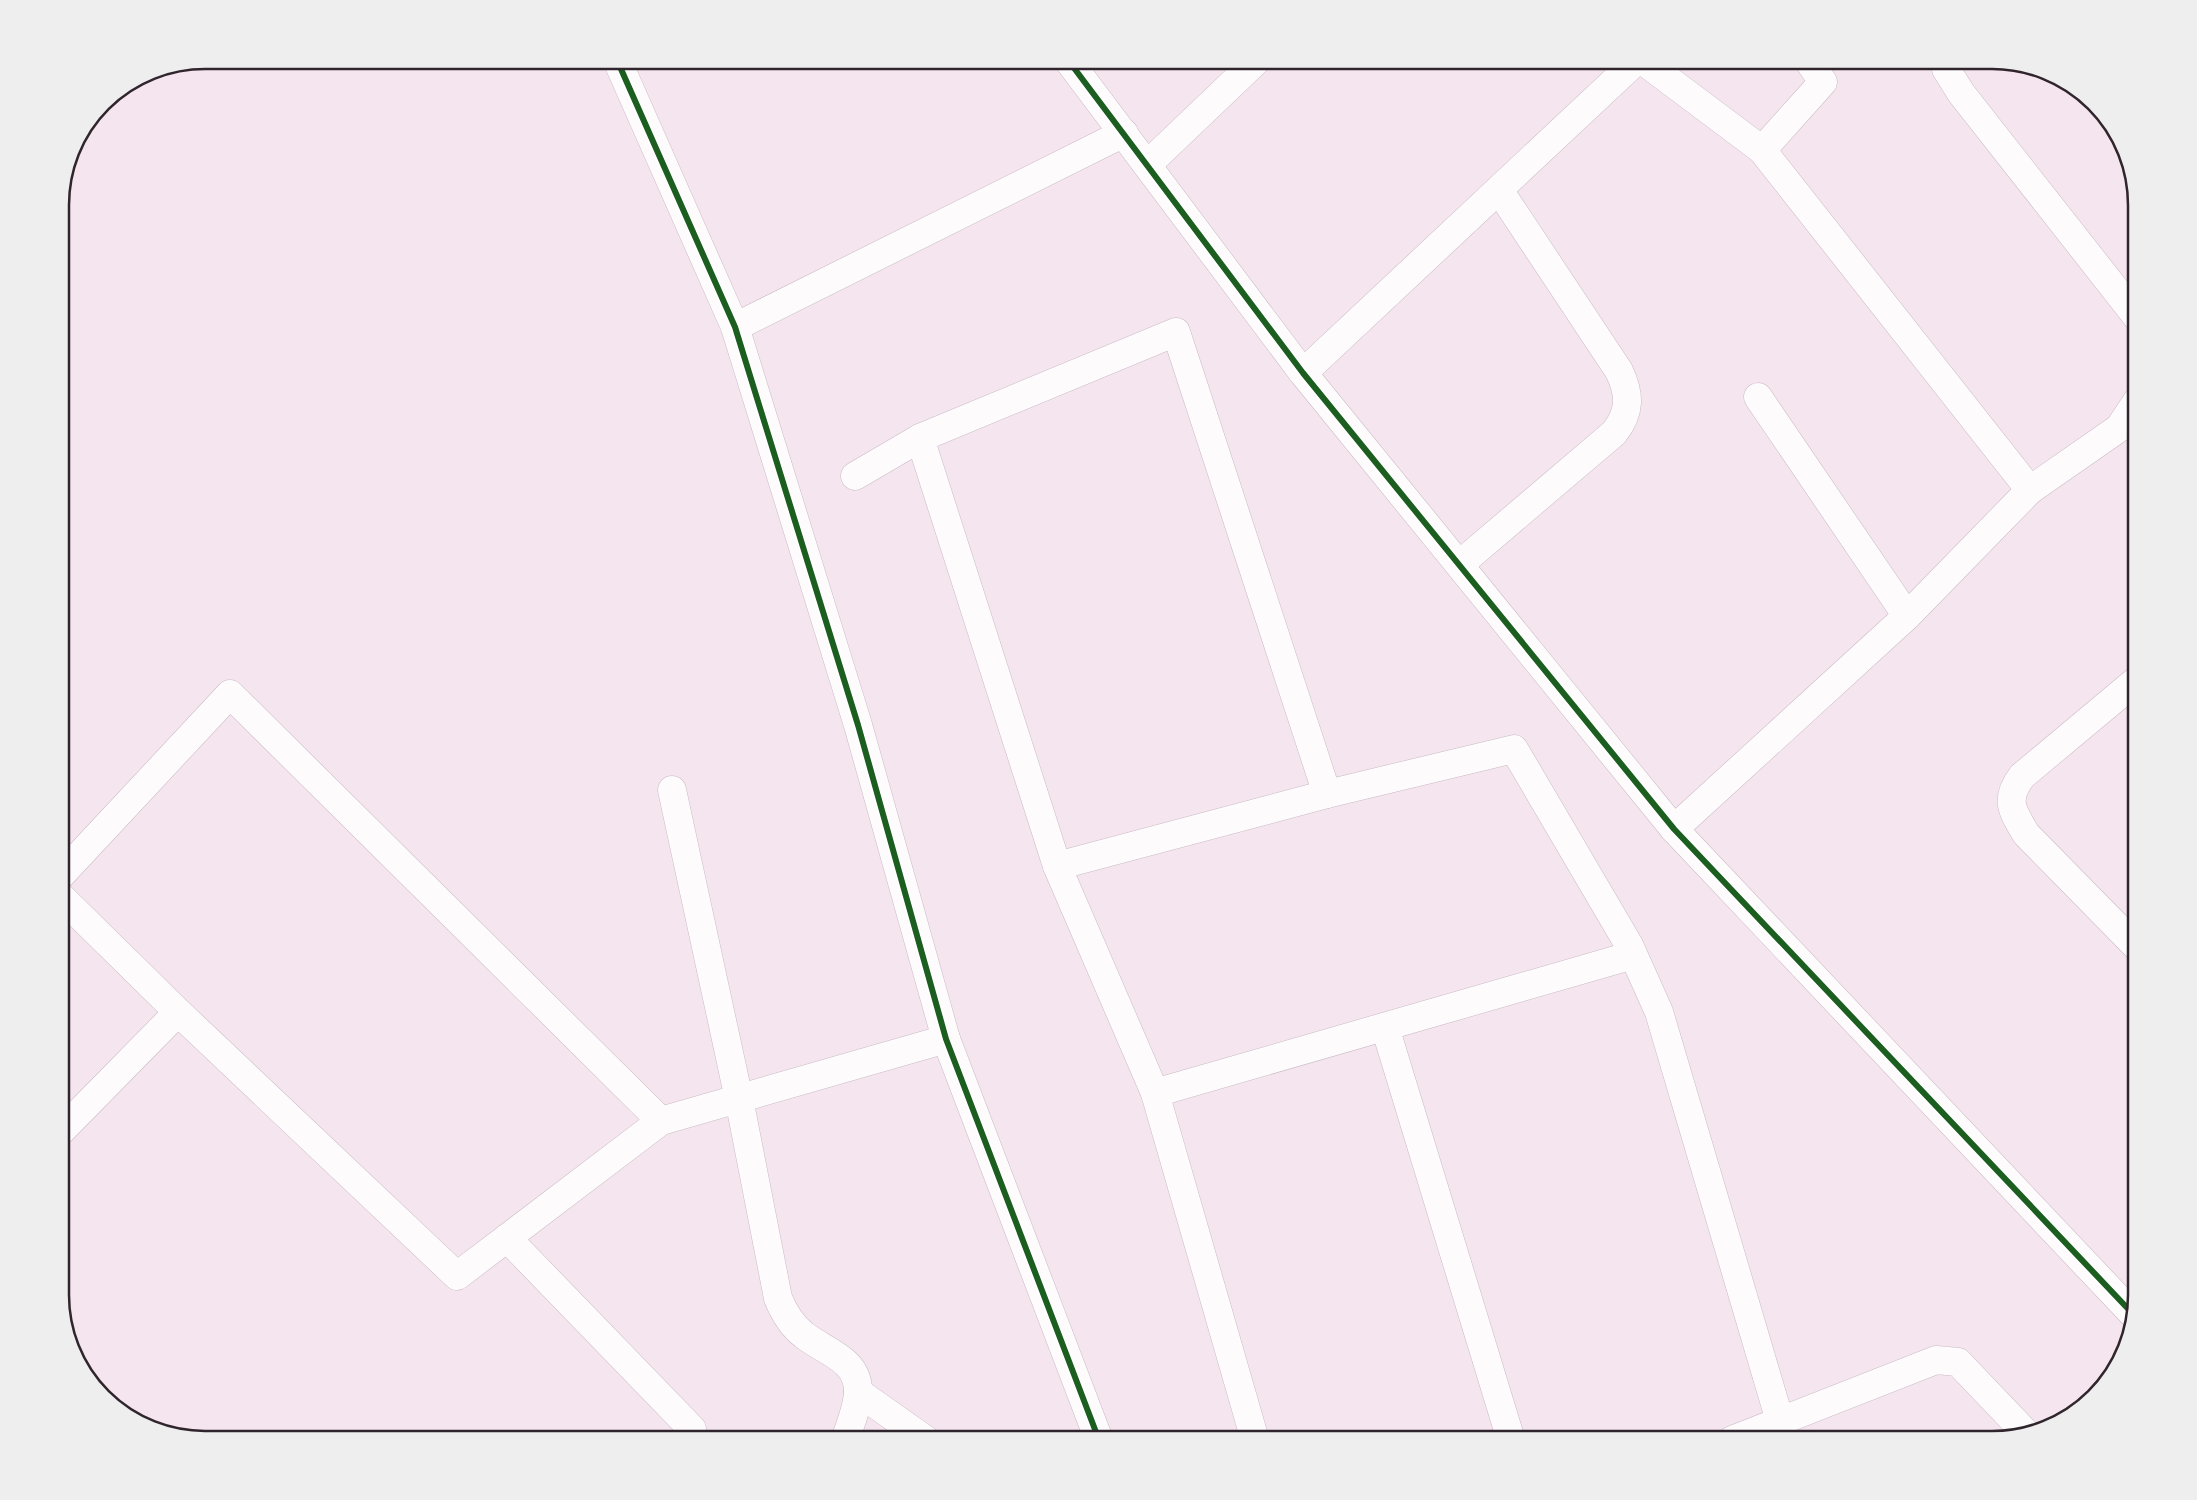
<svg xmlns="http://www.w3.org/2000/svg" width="2197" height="1500" viewBox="0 0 2197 1500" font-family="Figtree,sans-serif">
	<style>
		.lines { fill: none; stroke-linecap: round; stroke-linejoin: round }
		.minor-casing { stroke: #c8bbc3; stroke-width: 29 }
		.minor { stroke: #fefbfd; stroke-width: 28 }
		.cycleway-casing { stroke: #fff; stroke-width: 9 }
		.cycleway { stroke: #1b5e20; stroke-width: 6 }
		.rim { fill: none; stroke: #30252c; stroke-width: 2.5 }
	</style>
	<rect width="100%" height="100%" fill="#f5e5ef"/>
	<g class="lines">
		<!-- minor casing -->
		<g class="minor-casing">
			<g id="minor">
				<path d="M617 60 735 327 858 725 946 1039 1099 1440"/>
				<path d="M1068 60 1303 373 1674 829 2132 1313"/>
				<path d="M1642 60 1762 150"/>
				<path d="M1808 60 1823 82 1762 150 2030 490"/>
				<path d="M1945 60 1946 69 1961 93 2137 317"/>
				<path d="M1148 164 1257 60"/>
				<path d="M735 327 1124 133"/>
				<path d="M1303 373 1637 60"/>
				<path d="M1758 397 1907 616"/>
				<path d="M920 438 1057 866 1155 1093 1255 1440"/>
				<path d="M855 476 920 438 1176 332 1327 794"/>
				<path d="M1460 564 1614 433C1631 412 1630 394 1619 371L1499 190"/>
				<path d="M2137 680 2022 776C2004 800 2012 810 2026 834L2137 947"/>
				<path d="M672 790 739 1099 778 1298C784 1313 791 1325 804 1335 825 1352 858 1359 858 1391 858 1407 850 1425 845 1440"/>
				<path d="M1674 829 1907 616 2030 490 2119 428 2137 401"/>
				<path d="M1057 866 1327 794 1514 749 1629 945 1659 1012 1780 1421"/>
				<path d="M60 876 230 694 661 1121"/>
				<path d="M60 896 178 1012 457 1276 661 1121 946 1039"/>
				<path d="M1385 1027 1511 1440"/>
				<path d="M1155 1093 1633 955"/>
				<path d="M60 1132 178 1012"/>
				<path d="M507 1238 692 1429"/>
				<path d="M858 1392 926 1440"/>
				<path d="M1732 1440 1936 1360 1958 1362 2024 1431"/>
			</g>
		</g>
		<!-- minor -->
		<use href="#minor" class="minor"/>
		<!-- cycleway casing -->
		<g class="cycleway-casing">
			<g id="cycleway">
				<path d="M617 60 735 327 858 725 946 1039 1099 1440"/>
				<path d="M1068 60 1303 373 1674 829 2132 1313"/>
			</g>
		</g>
		<!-- cycleway -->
		<use href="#cycleway" class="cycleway"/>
	</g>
	<!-- crop -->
	<path d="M0 0H2197V1500H0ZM205 69H1992A136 136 0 0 1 2128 205V1295A136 136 0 0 1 1992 1431H205A136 136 0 0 1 69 1295V205A136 136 0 0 1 205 69Z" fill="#eee" fill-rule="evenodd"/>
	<path class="rim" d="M205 69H1992A136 136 0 0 1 2128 205V1295A136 136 0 0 1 1992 1431H205A136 136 0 0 1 69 1295V205A136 136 0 0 1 205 69Z"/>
</svg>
